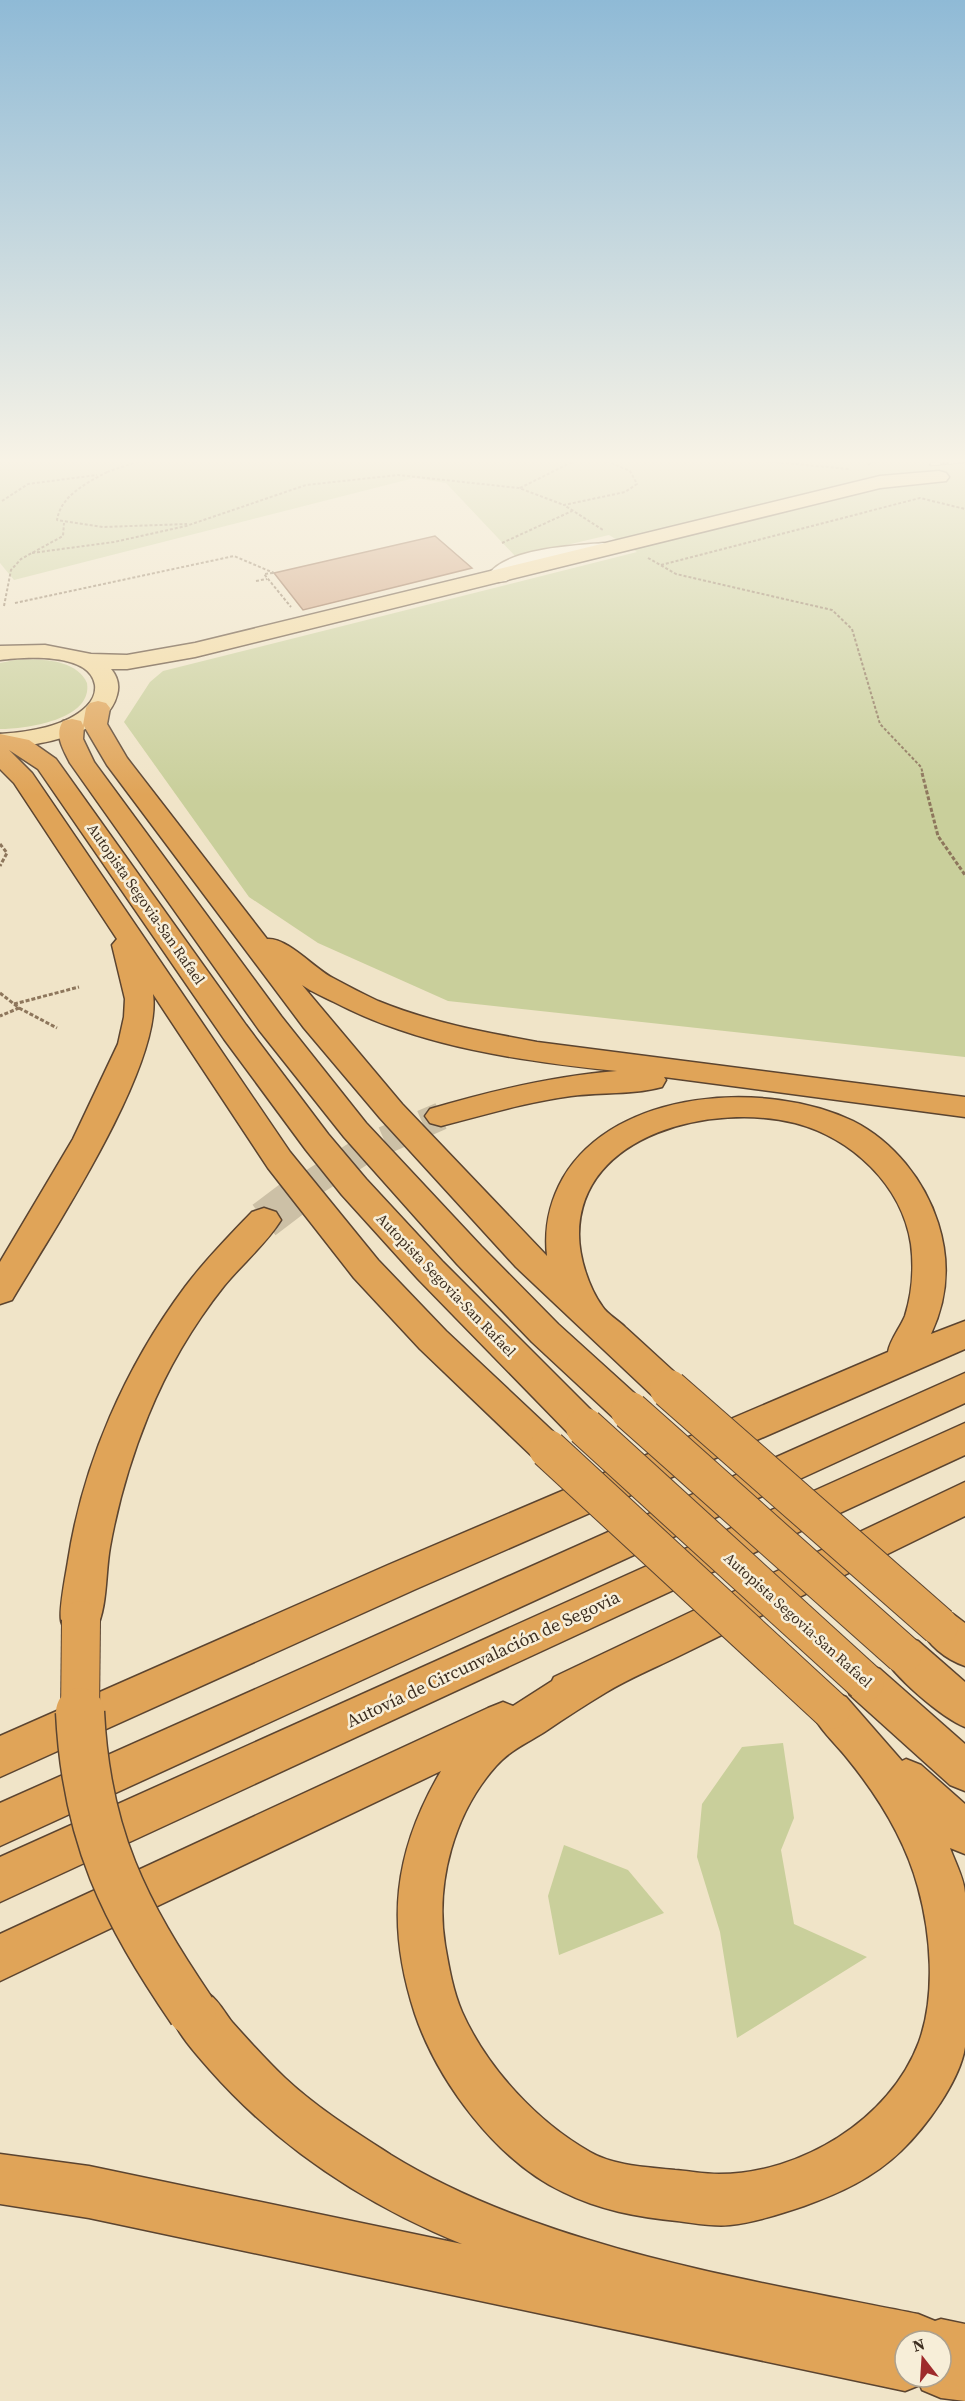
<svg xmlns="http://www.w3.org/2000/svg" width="965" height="2401" viewBox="0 0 965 2401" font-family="'Source Serif 4',serif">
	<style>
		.green { fill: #c9cf9b }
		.building { fill: #cf9f7d; stroke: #8d5f41; stroke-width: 1.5 }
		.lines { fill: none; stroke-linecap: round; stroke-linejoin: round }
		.highway-tunnel-far1 { stroke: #ccc0a6; stroke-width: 28; stroke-dasharray: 28 14; stroke-linecap: butt }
		.highway-tunnel { stroke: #ccc0a6; stroke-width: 38; stroke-dasharray: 38 19; stroke-linecap: butt }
		.minor-casing { stroke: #8d765c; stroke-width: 3 }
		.major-casing { stroke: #5b4430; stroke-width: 3 }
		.highway-casing { stroke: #5b4430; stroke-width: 3 }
		.path-far1 { stroke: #8d765c; stroke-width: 2; stroke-dasharray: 3 2; stroke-linecap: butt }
		.path { stroke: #8d765c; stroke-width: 3; stroke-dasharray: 4 2; stroke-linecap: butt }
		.minor { fill: #faf1dc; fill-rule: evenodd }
		.major { fill: #f3d9a0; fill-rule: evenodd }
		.highway { fill: #e0a458; fill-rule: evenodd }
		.rail-casing { stroke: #3d2e20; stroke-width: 4.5 }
		.rail { stroke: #f7eed8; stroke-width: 3; stroke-dasharray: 9; stroke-linecap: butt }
		.highway-bridge-far1-casing { stroke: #5b4430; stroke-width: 40; stroke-linecap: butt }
		.highway-bridge-casing { stroke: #5b4430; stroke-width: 51; stroke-linecap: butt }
		.highway-bridge-far1 { stroke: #e0a458; stroke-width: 38 }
		.highway-bridge { stroke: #e0a458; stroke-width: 48 }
		.labels { text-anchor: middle; stroke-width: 5; stroke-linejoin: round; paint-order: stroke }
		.street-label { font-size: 15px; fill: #3d2e20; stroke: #f7eed8 }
		.near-street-label { font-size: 18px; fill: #3d2e20; stroke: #f7eed8 }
	</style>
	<rect width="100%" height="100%" fill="#f0e4c8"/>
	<!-- green -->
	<g class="green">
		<path d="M0 459H965V1057L448 1001 318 943 249 897 124 722 150 682 163 671 637 552 609 535 516 557 446 483 414 478 14 580 0 563Z"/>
		<path d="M15 660C39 659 75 658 87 683 93 720 25 729 0 729V663Z"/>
		<path d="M783 1743 794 1818 781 1850 794 1924 867 1957 737 2038 720 1932 697 1857 702 1804 742 1747Z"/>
		<path d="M564 1845 628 1870 664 1913 559 1955 548 1896Z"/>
	</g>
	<!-- building -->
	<path class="building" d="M435 536 472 568 303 610 274 573Z"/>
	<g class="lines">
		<!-- highway-tunnel-far1 -->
		<path class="highway-tunnel-far1" d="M312 1183 369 1147 441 1116"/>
		<!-- highway-tunnel -->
		<path class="highway-tunnel" d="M264 1220 314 1182"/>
		<!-- minor casing -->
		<g class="minor-casing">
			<path id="minor" d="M603 543 610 545 614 549 610 553 548 562 529 568 506 581 498 582 490 581 487 576C506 548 572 546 603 543Z"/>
		</g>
		<!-- major casing -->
		<g class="major-casing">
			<path id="major" d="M939 471 946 473 949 477 946 481 880 488 195 657 127 669H111C117 676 120 685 117 695 107 736 35 746 0 748V734C28 732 66 727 87 706 92 701 96 693 95 685 90 652 24 657 0 660V646L45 645 91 654 127 655 195 643 880 476Z"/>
		</g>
		<!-- highway casing -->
		<g class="highway-casing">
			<g id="highway">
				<path d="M98 701 106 703 110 708 107 724 127 758 267 939C287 937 315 969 333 978 348 986 363 994 378 1001 429 1022 483 1032 537 1042L965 1097V1117L664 1077 666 1080 662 1087C633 1095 600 1092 571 1096 526 1102 484 1115 441 1126L430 1123 425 1116 430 1109C491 1091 553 1076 617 1071 521 1061 420 1047 334 1002 324 997 312 992 302 985L402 1104 547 1256C544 1227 549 1203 563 1178 616 1088 767 1080 853 1121 893 1141 925 1181 938 1223 950 1261 948 1298 931 1334L965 1321V1349L416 1589 0 1777V1736L388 1565 888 1352C890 1340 900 1328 905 1316 912 1294 914 1267 911 1244 902 1185 852 1138 795 1123 715 1103 580 1132 579 1234 579 1258 589 1288 602 1306 607 1314 618 1320 625 1327 644 1344 663 1362 682 1379L687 1389 682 1399 669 1403 656 1399 516 1267 380 1118 304 1028 107 765 84 726 83 739 94 762 281 1016 366 1123 481 1246 558 1324 643 1401 648 1411 643 1421 630 1425 617 1421 532 1342 457 1264 344 1137 259 1030 70 763C63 749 54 735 63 721L72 719 81 721 83 725 86 708 90 703Z"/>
				<path d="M0 734 29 740 56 759 246 1025 328 1134 366 1179 442 1261 598 1417 604 1427 598 1437 585 1442 572 1437 418 1279 342 1195 306 1150 224 1039 38 769 9 750 32 773 290 1152 378 1260 446 1331 561 1439 567 1449 561 1459 548 1464 535 1459 420 1349 354 1278 268 1168 153 994C163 1066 51 1234 12 1300L0 1304V1262L73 1139 118 1044 124 1017 125 999 112 945 117 939 14 783 0 769Z"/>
				<path d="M264 1208 276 1212 281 1220C266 1244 242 1264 224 1286 193 1325 167 1369 148 1416 131 1458 118 1502 110 1547 105 1575 108 1607 95 1632L81 1637 67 1632C65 1629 61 1624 61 1620 59 1608 66 1574 68 1561 83 1463 126 1366 185 1287 205 1260 229 1236 252 1212Z"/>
				<path d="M965 1373V1403L0 1846V1803Z"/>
				<path d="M965 1423V1455L0 1902V1857Z"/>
				<path d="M965 1482V1516C871 1562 777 1608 683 1654 657 1667 629 1678 605 1693 585 1705 565 1718 546 1731 529 1742 510 1750 496 1766 454 1813 435 1883 445 1945 449 1968 453 1991 462 2012 487 2068 537 2122 590 2152 614 2166 648 2167 675 2170 690 2171 704 2174 719 2174 800 2174 890 2120 919 2042 936 1995 931 1934 918 1887 905 1839 878 1796 847 1758 834 1742 819 1729 810 1710L816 1697 831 1691 846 1697 902 1761 906 1759 921 1765 965 1804V1854L950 1848C955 1862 964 1878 965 1893 965 1918 965 1945 965 1970 965 1995 965 2022 965 2047 960 2081 925 2128 901 2151 873 2178 840 2193 804 2206 780 2214 756 2222 730 2225 712 2227 695 2223 677 2221 637 2217 599 2210 563 2192 497 2161 438 2082 415 2014 386 1925 393 1853 441 1771L0 1981V1934L488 1708 503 1702 513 1706 552 1681 554 1677Z"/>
				<path d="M939 1608 953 1614 965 1623V1666C945 1659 928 1645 919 1626L925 1614Z"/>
				<path d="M903 1636 918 1641 965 1682V1727C942 1718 893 1676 882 1654L888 1641Z"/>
				<path d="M865 1664 880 1669 965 1744V1791L950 1785 850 1695 844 1682 850 1669Z"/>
				<path d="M192 1987C197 1989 204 1991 209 1994 218 2000 225 2013 232 2022 249 2041 266 2060 285 2078 317 2108 354 2131 391 2155 540 2247 748 2280 918 2314L935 2321 941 2319 965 2324V2401L941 2398 922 2390 920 2385 905 2391 89 2218 0 2204V2154L89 2166 462 2244C366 2205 279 2148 210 2070 194 2052 178 2034 168 2011L175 1994ZM905 2341H941V2377H905Z"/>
			</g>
		</g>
		<!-- path-far1 -->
		<g class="path-far1">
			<path d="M602 459 630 471 637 484 625 492 564 505 603 530"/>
			<path d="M741 459 849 469"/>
			<path d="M868 465 878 459"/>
			<path d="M107 472C87 483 61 495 57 520L103 527 187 524"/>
			<path d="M107 472 146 459"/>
			<path d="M520 488 578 459"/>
			<path d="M2 501 28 484 97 475"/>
			<path d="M502 543 572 511"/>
			<path d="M32 553 114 542 186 526 306 485 398 475 519 488 564 505"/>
			<path d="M648 558 676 574 832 610 852 629 880 724 921 767 923 774"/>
			<path d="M661 565 920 498 965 509"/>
			<path d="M273 573 264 574 291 607"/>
			<path d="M256 581 267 579"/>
			<path d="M15 603 234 556 274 573"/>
			<path d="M4 606 11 570 21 559 63 536 64 523"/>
		</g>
		<!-- path -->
		<g class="path">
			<path d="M922 773 938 836 965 875"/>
			<path d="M0 844 7 853 0 866"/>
			<path d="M0 993 19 1008 0 1016"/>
			<path d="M14 1004 79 987"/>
			<path d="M19 1008 57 1028"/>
		</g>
		<!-- minor -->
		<use href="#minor" class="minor"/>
		<!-- major -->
		<use href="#major" class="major"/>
		<!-- highway -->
		<use href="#highway" class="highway"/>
		<!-- rail casing -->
		<g class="rail-casing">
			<path id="rail" d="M931 464 965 461"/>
		</g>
		<!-- rail -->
		<use href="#rail" class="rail"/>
		<!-- highway-bridge-far1 casing -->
		<g class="highway-bridge-far1-casing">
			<g id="highway-bridge-far1">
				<path d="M669 1389 939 1626"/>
				<path d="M630 1411 903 1654"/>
				<path d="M585 1427 865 1682"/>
				<path d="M548 1449 831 1710"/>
				<path d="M80 1714 81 1620"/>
			</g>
		</g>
		<!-- highway-bridge casing -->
		<g class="highway-bridge-casing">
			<path id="highway-bridge" d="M80 1712C86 1836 124 1911 192 2011"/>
		</g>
		<!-- highway-bridge-far1 -->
		<use href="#highway-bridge-far1" class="highway-bridge-far1"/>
		<!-- highway-bridge -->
		<use href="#highway-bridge" class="highway-bridge"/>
	</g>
	<!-- sky -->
	<linearGradient id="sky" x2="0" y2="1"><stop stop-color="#8fbad6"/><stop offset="0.58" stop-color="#f8f3e6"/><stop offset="1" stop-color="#f8f3e6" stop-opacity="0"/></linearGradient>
	<rect width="965" height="795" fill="url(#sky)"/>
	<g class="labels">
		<!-- street labels -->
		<g class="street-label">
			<text transform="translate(146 904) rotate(55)" y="5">Autopista Segovia-San Rafael</text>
			<text transform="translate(446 1285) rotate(46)" y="5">Autopista Segovia-San Rafael</text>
			<text transform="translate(798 1620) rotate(42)" y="5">Autopista Segovia-San Rafael</text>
		</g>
		<!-- near-street labels -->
		<g class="near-street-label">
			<text transform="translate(483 1659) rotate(-25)" y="6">Autovía de Circunvalación de Segovia</text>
		</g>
	</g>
	<!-- north arrow -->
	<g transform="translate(923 2359) rotate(343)"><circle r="28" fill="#f7eed8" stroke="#ada18e" stroke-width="1.5"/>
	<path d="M0-4.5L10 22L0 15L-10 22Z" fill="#9e2a2b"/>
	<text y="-9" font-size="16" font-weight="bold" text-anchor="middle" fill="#3d2e20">N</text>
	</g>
</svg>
